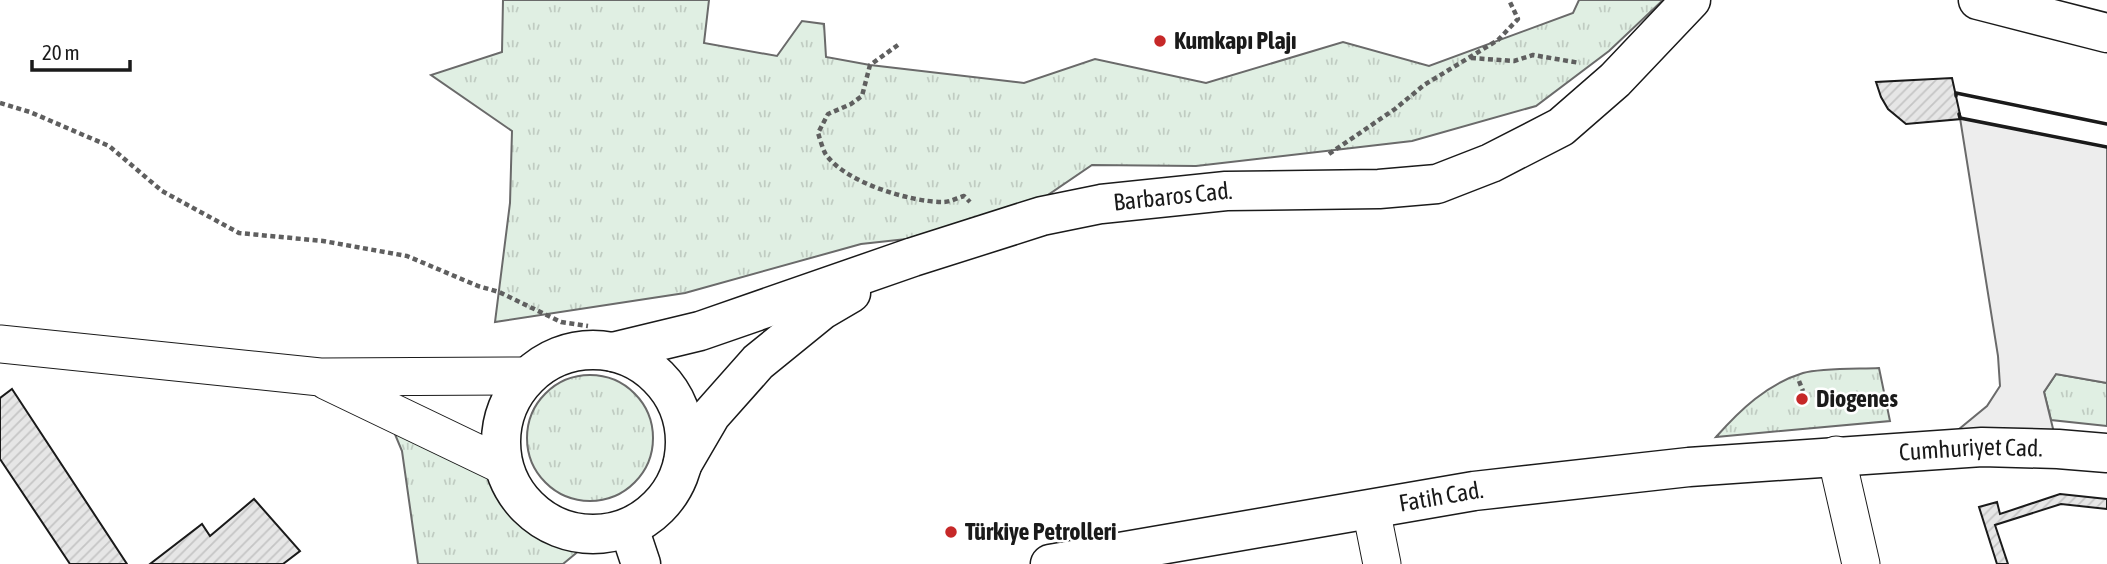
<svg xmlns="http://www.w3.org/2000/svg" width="2107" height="564" viewBox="0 0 2107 564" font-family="'Asap Condensed',sans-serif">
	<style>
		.grass { fill: url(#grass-tufts); stroke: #6a6a6a; stroke-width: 2 }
		.parking { fill: #ededed; stroke: #6a6a6a; stroke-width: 2 }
		.building { fill: url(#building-hatch); stroke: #1a1a1a; stroke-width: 2 }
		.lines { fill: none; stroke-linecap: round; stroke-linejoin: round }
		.minor-casing { stroke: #1a1a1a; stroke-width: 39 }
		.major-casing { stroke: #1a1a1a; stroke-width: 41 }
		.highway-casing { stroke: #1a1a1a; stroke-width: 41 }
		.path { stroke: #5f5f5f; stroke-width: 4.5; stroke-dasharray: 5 3.5; stroke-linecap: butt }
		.minor { stroke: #fff; stroke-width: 37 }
		.major { stroke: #fff; stroke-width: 38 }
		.highway { stroke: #fff; stroke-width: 38 }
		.wall { stroke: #1a1a1a; stroke-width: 3.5 }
		.poi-dot { fill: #c62828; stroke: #fff; stroke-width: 2.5 }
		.labels { text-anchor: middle; stroke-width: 5; stroke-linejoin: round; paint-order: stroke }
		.poi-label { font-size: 24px; font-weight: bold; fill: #1a1a1a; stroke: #fff; text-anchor: start }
		.street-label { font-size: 24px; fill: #1a1a1a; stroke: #fff }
	</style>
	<defs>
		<pattern id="grass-tufts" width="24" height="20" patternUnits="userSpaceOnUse" patternTransform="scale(1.75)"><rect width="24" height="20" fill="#e0efe3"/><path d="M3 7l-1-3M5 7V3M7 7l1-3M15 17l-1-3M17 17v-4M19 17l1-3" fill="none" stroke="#c0ccc2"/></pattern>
		<pattern id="building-hatch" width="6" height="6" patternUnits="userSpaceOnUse" patternTransform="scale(1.75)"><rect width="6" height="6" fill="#e6e6e6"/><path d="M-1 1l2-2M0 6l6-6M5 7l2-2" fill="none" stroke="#c5c5c5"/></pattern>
	</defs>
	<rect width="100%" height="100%" fill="#fff"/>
	<!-- grass -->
	<g class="grass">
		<path d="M503 0H709L704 43 777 56 802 21 824 24 826 57 870 65 1024 83 1095 59 1206 83 1343 42 1429 66 1573 13 1579 0H1663L1609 51 1536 106 1412 141 1196 166 1092 165 998 229 861 244 685 293 495 322 510 203 512 131 431 75 502 52Z"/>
		<path d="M1879 368 1890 421 1716 437C1740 410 1767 384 1803 373 1821 368 1858 369 1879 368Z"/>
		<path d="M2056 374 2107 383V426L2051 420 2044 392Z"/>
		<circle cx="590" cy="438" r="63"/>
		<path d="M384 408 502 465 515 494 537 517 566 531 598 535 563 564H418L402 451Z"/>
	</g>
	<!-- parking -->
	<path class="parking" d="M1960 118 2107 147V383L2056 374 2044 392 2058 449 1936 448 1987 406 2000 386 1998 356Z"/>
	<!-- building -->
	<g class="building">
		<path d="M1952 78 1961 119 1906 124 1888 109 1881 97 1876 82Z"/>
		<path d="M12 389 127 564H70L0 459V398Z"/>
		<path d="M2060 494 2107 499V509L2061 504 1995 525 2008 564H1997L1979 507 1997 502 2000 514Z"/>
		<path d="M254 499 300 551 283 564H150L202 524 210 536Z"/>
	</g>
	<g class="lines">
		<!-- minor casing -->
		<g class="minor-casing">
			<g id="minor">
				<path d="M0 344 320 377 527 376"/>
				<path d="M327 381 502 465"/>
				<path d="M1836 455 1861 564"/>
				<path d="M1371 509 1382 564"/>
			</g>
		</g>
		<!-- major casing -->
		<g class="major-casing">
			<g id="major">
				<path d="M1978 0 2107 33"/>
				<circle cx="593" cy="442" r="92"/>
				<path id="s1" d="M613 352 700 331 913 257 1042 216 1101 204 1226 191 1379 189 1437 184 1491 163 1561 127 1615 80 1691 0"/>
				<path d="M683 463 711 415 758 362 822 310 851 293"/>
				<path d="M629 528 641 564"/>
			</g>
		</g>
		<!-- highway casing -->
		<g class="highway-casing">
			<g id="highway">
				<path id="s2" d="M1050 564 1474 491 1689 467 1982 447 2058 449 2107 453"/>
			</g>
		</g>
		<!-- path -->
		<g class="path">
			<path d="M898 45 870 65 862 96 851 104 828 114 818 133C820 139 822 147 825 153 843 182 910 202 943 202 950 202 957 198 964 196L970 202"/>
			<path d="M1471 58 1514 61 1533 55 1580 63"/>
			<path d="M0 103 30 112 109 146 162 191 239 233 323 241 407 256 478 286 499 292 561 322 588 326"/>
			<path d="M1329 154 1395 109 1424 85 1498 40 1518 19 1509 0"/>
			<path d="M1799 381 1803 391"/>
		</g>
		<!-- minor -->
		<use href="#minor" class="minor"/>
		<!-- major -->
		<use href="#major" class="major"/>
		<!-- highway -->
		<use href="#highway" class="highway"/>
		<!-- wall -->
		<g class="wall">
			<path d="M1956 96V93L2107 124"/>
			<path d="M1959 114 1960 118 2107 147"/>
		</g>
	</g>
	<!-- markers -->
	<g class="poi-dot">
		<circle cx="1160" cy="41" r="7"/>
		<circle cx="1802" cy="399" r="7"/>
		<circle cx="951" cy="532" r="7"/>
	</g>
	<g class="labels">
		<!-- poi labels -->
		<g class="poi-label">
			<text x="1174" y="49">Kumkapı Plajı</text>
			<text x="1816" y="407">Diogenes</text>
			<text x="965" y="540">Türkiye Petrolleri</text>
		</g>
		<!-- street labels -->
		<g class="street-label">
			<text dy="8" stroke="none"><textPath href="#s1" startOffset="583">Barbaros Cad.</textPath></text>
			<text dy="8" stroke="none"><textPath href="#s2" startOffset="929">Cumhuriyet Cad.</textPath></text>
			<text dy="8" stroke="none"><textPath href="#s2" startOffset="397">Fatih Cad.</textPath></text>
		</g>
	</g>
	<!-- scale -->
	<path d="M32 60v10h98v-10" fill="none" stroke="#1a1a1a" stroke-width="3.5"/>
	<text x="42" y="60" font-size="21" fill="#1a1a1a" stroke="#ffffff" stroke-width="5" paint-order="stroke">20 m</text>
</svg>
